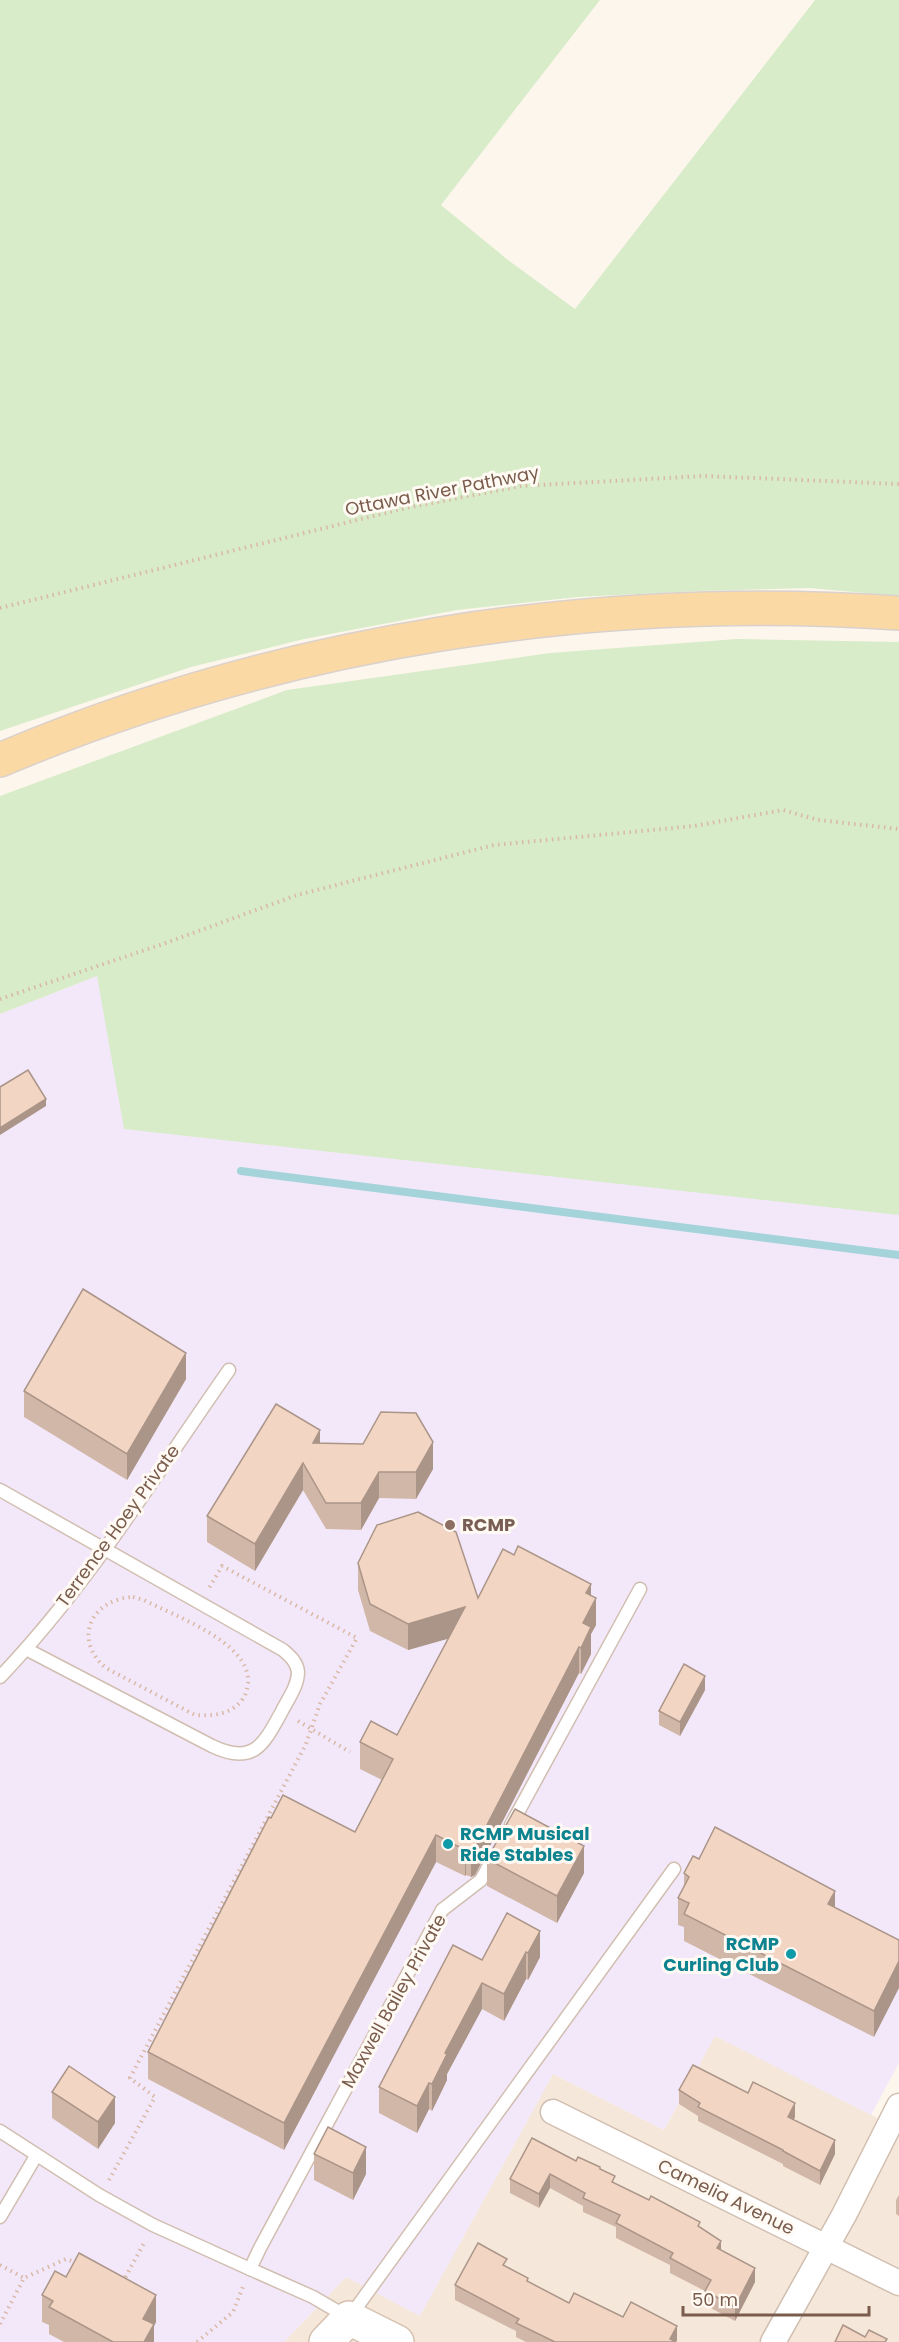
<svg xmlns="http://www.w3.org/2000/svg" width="899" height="2342" viewBox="0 0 899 2342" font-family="Poppins,sans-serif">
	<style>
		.residential { fill: #f5e8da }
		.education { fill: #f3e8fa }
		.green { fill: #d8ecc9 }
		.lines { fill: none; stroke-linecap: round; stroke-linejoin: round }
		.stream { stroke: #a5d3da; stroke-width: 8 }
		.lane-casing { stroke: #d1beb0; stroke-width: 15 }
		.street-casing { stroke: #d1beb0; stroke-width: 27 }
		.secondary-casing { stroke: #d6c0b0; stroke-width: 36 }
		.primary-casing { stroke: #dad1cd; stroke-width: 36 }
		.path { stroke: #d9b8a5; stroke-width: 4; stroke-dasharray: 1.5 4.5; stroke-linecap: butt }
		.lane { stroke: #fff; stroke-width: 12 }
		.street { stroke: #fff; stroke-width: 24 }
		.secondary { stroke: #fff; stroke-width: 33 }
		.primary { stroke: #fbd9a5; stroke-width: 33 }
		.wall { fill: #d1b7a8 }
		.shaded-wall { fill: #aa9588 }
		.building { fill: #f3d5c3; stroke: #aa9588; stroke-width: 1.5 }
		.education-dot { fill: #8d6e63; stroke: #fffaf3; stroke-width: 2 }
		.culture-dot { fill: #0f9aa8; stroke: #fffaf3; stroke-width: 2 }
		.labels { text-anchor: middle; stroke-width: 6; stroke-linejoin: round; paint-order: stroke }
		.street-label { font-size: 18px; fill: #7a5c4d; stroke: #fffaf3 }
		.education-label { font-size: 18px; font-weight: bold; fill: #785e54; stroke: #fffaf3; text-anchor: start }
		.culture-label { font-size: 18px; font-weight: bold; fill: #0d838f; stroke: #fffaf3; text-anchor: start }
	</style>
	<rect width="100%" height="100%" fill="#fdf6ec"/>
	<!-- residential -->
	<path class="residential" d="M715 2035 899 2129V2342H284L346 2277 420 2315 553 2074 664 2130Z"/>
	<!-- education -->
	<path class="education" d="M899 843V2063L871 2115 715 2036 664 2130 553 2074 420 2316 346 2277 284 2342H0V1014L97 976Z"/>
	<!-- green -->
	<g class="green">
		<path d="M0 0H600L441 205 508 260 575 309 815 0H899V596L809 588 699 591 578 597 457 610 304 639 191 667 0 731Z"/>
		<path d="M737 639 899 642V1215L124 1129 97 976 0 1014V796L287 690 550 653Z"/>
	</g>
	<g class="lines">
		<!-- stream -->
		<path class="stream" d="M241 1171 899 1255"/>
		<!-- lane casing -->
		<g class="lane-casing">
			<g id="lane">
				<path d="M0 1490 283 1650C290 1656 297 1662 298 1672 298 1686 288 1699 282 1711 264 1744 254 1766 212 1746L26 1649"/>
				<path d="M0 1677C88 1585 156 1474 229 1370"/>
				<path d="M511 1825 640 1589"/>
				<path d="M0 2131 99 2195 153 2225 250 2269 260 2248 442 1910 481 1880 494 1856"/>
				<path d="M0 2217 36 2156"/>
				<path d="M250 2269 313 2297 349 2318 674 1869"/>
			</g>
		</g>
		<!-- street casing -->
		<g class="street-casing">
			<g id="street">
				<path d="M553 2112 899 2283"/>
				<path d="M773 2342 844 2215 899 2106"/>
			</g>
		</g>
		<!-- secondary casing -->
		<g class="secondary-casing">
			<path id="secondary" d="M326 2342 349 2318 397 2342"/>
		</g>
		<!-- primary casing -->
		<g class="primary-casing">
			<path id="primary" d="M0 760C280 641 595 592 899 613"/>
		</g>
		<!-- path -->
		<g class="path">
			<path d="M0 608 406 508 521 486 703 476 899 484"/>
			<path d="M0 999 163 944 297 895 494 845 694 826 783 810 818 820 899 829"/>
			<path d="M133 1597 144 1600C174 1616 251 1642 248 1683 247 1689 246 1695 242 1700 230 1715 213 1716 195 1715L106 1668C72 1640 91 1599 133 1597Z"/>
			<path d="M298 1721 350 1752"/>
			<path d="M109 2180 155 2097 130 2078 306 1744 320 1704 357 1638 222 1566 209 1588"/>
			<path d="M0 2265 24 2278"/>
			<path d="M120 2278H125L145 2241"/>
			<path d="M0 2324 24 2278 66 2259 77 2263"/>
			<path d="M197 2342 233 2312 244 2284"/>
		</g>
		<!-- lane -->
		<use href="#lane" class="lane"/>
		<!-- street -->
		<use href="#street" class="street"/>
		<!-- secondary -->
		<use href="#secondary" class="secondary"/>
		<!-- primary -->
		<use href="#primary" class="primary"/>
	</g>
	<!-- wall -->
	<g class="wall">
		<path d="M186 1379 127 1480 24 1417V1391Z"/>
		<path d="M320 1443 433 1469 416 1499 379 1498 361 1530 326 1529 303 1490 255 1571 207 1542V1516Z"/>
		<path d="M358 1563 478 1598 591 1595 596 1625 591 1634V1654L581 1674 579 1673 475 1875 471 1877 466 1875 465 1876 436 1862 284 2150 148 2079V2052L271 1818 355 1832 382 1780 360 1769V1742L397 1735 448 1638 408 1650 370 1631 358 1590Z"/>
		<path d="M705 1690 680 1736 659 1725V1711Z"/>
		<path d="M487 1859 584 1873 557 1923 487 1886Z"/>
		<path d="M699 1859 835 1908 899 1940 874 2037 684 1941V1927L678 1925V1898L684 1888V1873Z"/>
		<path d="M507 1913 540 1957 528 1980 526 1979 504 2021 482 2009 447 2074V2080L432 2111 429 2109 417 2133 379 2113V2087L482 1960Z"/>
		<path d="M679 2090 795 2117 793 2119 835 2154 820 2185 783 2166V2164L698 2121V2116L679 2104Z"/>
		<path d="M52 2092 115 2123 98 2149 52 2118Z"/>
		<path d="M314 2154 366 2174 353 2200 314 2180Z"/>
		<path d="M600 2169 615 2183 700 2228 721 2250 755 2282 735 2321 705 2305V2291L670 2273V2265L616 2238V2227L583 2212V2206L550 2188 539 2208 510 2193V2179Z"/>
		<path d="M899 2195V2216L896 2214V2200Z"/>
		<path d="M507 2267 528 2282 569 2303 623 2317 677 2340 676 2342H526L516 2337V2331L455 2300V2285Z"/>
		<path d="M42 2295 156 2322 154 2326V2342H64L49 2334V2325L42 2322Z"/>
	</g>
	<!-- shaded-wall -->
	<g class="shaded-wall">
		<path d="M46 1099V1106L0 1135V1128Z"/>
		<path d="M186 1353V1379L127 1480V1454Z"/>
		<path d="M320 1430V1457L313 1443Z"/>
		<path d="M433 1442V1469L416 1499V1472Z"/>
		<path d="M303 1463V1490L255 1571V1544Z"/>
		<path d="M379 1472V1498L361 1530V1503Z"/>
		<path d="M591 1584V1609L596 1598V1625L591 1634V1654L581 1674V1648L586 1593Z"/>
		<path d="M465 1607V1634L408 1650V1624Z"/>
		<path d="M579 1647V1673L475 1875 471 1877V1851Z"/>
		<path d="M705 1676V1690L680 1736V1722Z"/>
		<path d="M436 1835V1862L284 2150V2123Z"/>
		<path d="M584 1846V1873L557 1923V1896Z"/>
		<path d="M466 1848V1875L465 1876V1850Z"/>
		<path d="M835 1891V1918L828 1904Z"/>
		<path d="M540 1931V1957L528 1980V1953Z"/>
		<path d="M526 1952V1979L504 2021V1994Z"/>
		<path d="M899 1961V1988L874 2037V2011Z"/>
		<path d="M482 1983V2009L447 2074V2080L432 2111V2084L445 2053Z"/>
		<path d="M429 2083V2109L417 2133V2106Z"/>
		<path d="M115 2097V2123L98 2149V2122Z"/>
		<path d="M795 2103V2117L788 2131V2117Z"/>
		<path d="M835 2140V2154L820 2185V2171Z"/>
		<path d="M366 2147V2174L353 2200V2173Z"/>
		<path d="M550 2174V2188L539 2208V2194Z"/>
		<path d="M721 2241V2255L717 2248Z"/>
		<path d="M755 2268V2282L735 2321V2307Z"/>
		<path d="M156 2295V2322L154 2326V2342H143V2319Z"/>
		<path d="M677 2326V2340L676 2342 670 2339Z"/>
	</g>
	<!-- building -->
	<g class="building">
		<path d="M28 1070 46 1099 0 1128V1087Z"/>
		<path d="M83 1289 186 1353 127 1454 24 1391Z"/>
		<path d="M276 1404 320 1430 313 1443 363 1444 381 1412 416 1413 433 1442 416 1472H379L361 1503H326L303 1463 255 1544 207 1516Z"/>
		<path d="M418 1512 456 1532 478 1598 503 1549 514 1555 518 1546 591 1584 586 1593 596 1598 583 1623 591 1627 581 1648 579 1647 475 1848 471 1851 466 1848 465 1850 436 1835 284 2123 148 2052 269 1817 271 1818 283 1795 355 1832 393 1759 360 1742 371 1721 397 1735 465 1607 408 1624 370 1604 358 1563 377 1525Z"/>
		<path d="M684 1664 705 1676 680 1722 659 1711Z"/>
		<path d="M515 1809 584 1846 557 1896 487 1859Z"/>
		<path d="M715 1827 835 1891 828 1904 899 1940V1961L874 2011 684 1914 689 1903 678 1898 689 1877 684 1873 693 1856 699 1859Z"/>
		<path d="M507 1913 540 1931 528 1953 526 1952 504 1994 482 1983 445 2053 447 2054 432 2084 429 2083 417 2106 379 2087 453 1945 482 1960Z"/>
		<path d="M693 2065 748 2093 753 2082 795 2103 788 2117 835 2140 820 2171 783 2151V2150L698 2107 700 2103 679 2090Z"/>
		<path d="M69 2066 115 2097 98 2122 52 2092Z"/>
		<path d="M328 2127 366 2147 353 2173 314 2154Z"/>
		<path d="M532 2138 576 2161 578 2157 600 2167V2169L615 2176 612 2182 649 2200 651 2196 700 2222 698 2226 721 2241 717 2248 755 2268 735 2307 705 2291 711 2280 670 2258 673 2253 616 2223 620 2215 583 2198 585 2193 550 2174 539 2194 510 2179Z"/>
		<path d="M478 2243 507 2259 503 2265 528 2278 527 2281 569 2303 574 2293 623 2317 631 2302 677 2326 670 2339 676 2342H555L516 2323 519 2319 455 2285Z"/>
		<path d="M79 2253 156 2295 143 2319 154 2324 144 2342H113L49 2307 53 2301 42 2295 55 2271 66 2277Z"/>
		<path d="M843 2325 865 2337 869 2330 887 2339 885 2342H835Z"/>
	</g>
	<!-- markers -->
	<circle class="education-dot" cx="450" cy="1525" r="6"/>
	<g class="culture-dot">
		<circle cx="448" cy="1844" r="6"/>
		<circle cx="791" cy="1954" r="6"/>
	</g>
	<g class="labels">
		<!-- street labels -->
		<g class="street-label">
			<text transform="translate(442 491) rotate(-11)" y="6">Ottawa River Pathway</text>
			<text transform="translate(118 1526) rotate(-54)" y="6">Terrence Hoey Private</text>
			<text transform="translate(394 2001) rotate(-61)" y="6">Maxwell Bailey Private</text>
			<text transform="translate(726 2197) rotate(26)" y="6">Camelia Avenue</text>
		</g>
		<!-- education labels -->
		<g class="education-label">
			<text x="462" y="1531">RCMP</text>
		</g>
		<!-- culture labels -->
		<g class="culture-label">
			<text x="460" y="1840">RCMP Musical<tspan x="460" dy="21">Ride Stables</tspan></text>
			<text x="779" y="1950" text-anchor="end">RCMP<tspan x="779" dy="21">Curling Club</tspan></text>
		</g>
	</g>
	<!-- scale -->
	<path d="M683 2306v9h186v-9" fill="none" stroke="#7a5c4d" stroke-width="3"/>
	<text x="692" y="2306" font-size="18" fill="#7a5c4d" stroke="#fffaf3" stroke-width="4.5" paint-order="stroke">50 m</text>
</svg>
